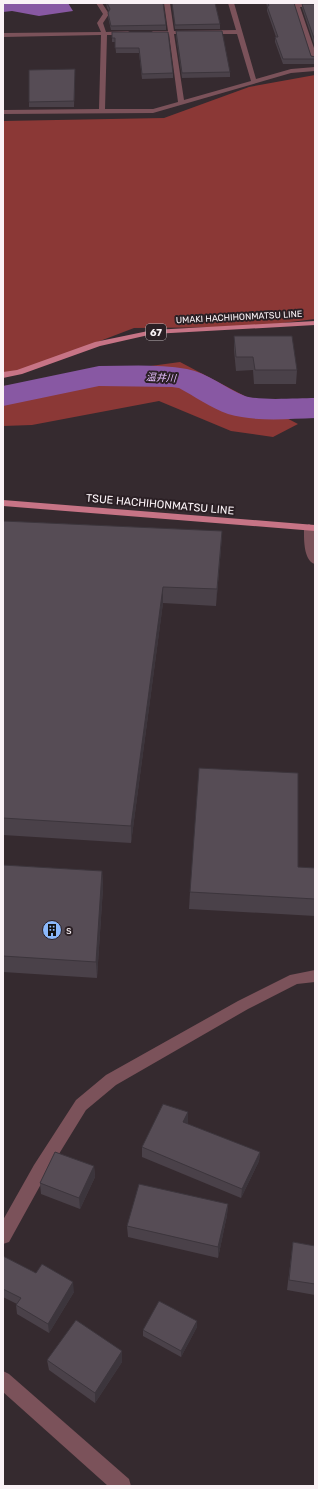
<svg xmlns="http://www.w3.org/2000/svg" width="318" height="1489" viewBox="0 0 318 1489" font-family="Rubik,'Noto Sans JP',sans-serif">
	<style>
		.green { fill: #8b3836 }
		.water { fill: #8858a3 }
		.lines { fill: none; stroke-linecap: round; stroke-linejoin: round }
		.river { fill: #8858a3; fill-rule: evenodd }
		.minor { fill: #7b525a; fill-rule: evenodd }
		.major { fill: #c77486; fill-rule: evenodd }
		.wall { fill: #4a4149 }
		.shaded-wall { fill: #3c353c }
		.building { fill: #564c55; stroke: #3c353c }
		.labels { text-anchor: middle; stroke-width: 4; stroke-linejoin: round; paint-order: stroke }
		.far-street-label { font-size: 9px; fill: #faf2f6; stroke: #2b2025 }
		.shield { fill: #2b2025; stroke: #bcb3b7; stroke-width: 1 }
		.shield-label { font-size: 10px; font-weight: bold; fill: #faf2f6 }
		.far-water-label { font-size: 10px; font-style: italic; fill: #e3bdfb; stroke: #2b2025 }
		.street-label { font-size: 11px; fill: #faf2f6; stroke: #2b2025 }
		.poi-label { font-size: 11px; fill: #faf2f6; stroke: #2b2025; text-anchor: start }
	</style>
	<rect width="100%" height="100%" fill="#352a2f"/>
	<!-- green -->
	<g class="green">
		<path d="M315 75V319L250 327 134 328 19 372 3 374V121L164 118 249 87Z"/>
		<path d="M180 362 298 424 273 437 231 431 159 401 32 425 3 426V386Z"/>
	</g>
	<!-- water -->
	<path class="water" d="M3 3H68L73 11 39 16 12 11 3 12Z"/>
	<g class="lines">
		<!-- river -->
		<path class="river" d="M99 366C128 366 159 364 187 369 208 373 225 388 245 396 260 401 298 398 315 398V418C287 419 255 422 228 414 211 408 194 396 179 388L172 387 99 386 3 406V386Z"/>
		<!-- minor -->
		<g class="minor">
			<path d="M96 3H102L109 14 103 23 106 32 128 31 131 33 128 35H107L105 109H153L178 102 169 34 153 35 150 33 153 31H168L164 3H170L174 31 236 30 228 3H234L256 79 291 69 315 67V71L291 73 153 113 3 114V110L99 109 101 35 3 37V33L101 32 97 23 103 14ZM174 34H237L251 81 184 100Z"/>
			<path d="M315 3V7H300L315 51V62L312 60 294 5 297 3Z"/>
			<path d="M309 524 314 527 315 564C303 561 304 537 304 527Z"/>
			<path d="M315 970V982L297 984 248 1009 116 1085 86 1110 46 1175 9 1242 3 1244V1220L34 1165 76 1100 106 1075 238 1001 290 975Z"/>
			<path d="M3 1371 9 1374 129 1479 131 1486H108L3 1392Z"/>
		</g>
		<!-- major -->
		<g class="major">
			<path d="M315 321V325L153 334 100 346 22 374 3 378V372L17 370 95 342 153 330Z"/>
			<path d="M3 500 315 525V531L3 506Z"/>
		</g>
	</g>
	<!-- wall -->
	<g class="wall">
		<path d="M106 3H163L166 25V30H111L108 17V13L109 11 107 8Z"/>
		<path d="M172 3H215L220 24V29H175Z"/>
		<path d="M266 3H295L294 4 311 56 315 57V64H283L275 42V37H276L267 11V6Z"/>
		<path d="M302 4H315V47L302 8Z"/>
		<path d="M176 31 230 72V77L182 78 176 36Z"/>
		<path d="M112 32H168L173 73V78L142 79 139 53H116L115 42H112Z"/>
		<path d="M75 74 74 107H29V102Z"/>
		<path d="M234 336 297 370 296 384H254L253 370 236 371 234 350Z"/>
		<path d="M3 521 222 531 221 548 216 606 163 603 131 843 3 835Z"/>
		<path d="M3 865 102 871 103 888 97 978 3 972Z"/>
		<path d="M315 868V916L189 909 190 892Z"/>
		<path d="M188 1122 187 1124 260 1152 259 1161 241 1198 142 1157V1147Z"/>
		<path d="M94 1166 95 1177 80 1209 41 1194 40 1183Z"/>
		<path d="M228 1204 227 1215 218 1258 128 1237 127 1226Z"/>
		<path d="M293 1242 315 1246V1295L287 1290Z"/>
		<path d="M3 1257 74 1292 49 1333 17 1314 16 1305 17 1304 3 1297Z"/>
		<path d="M197 1327 181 1357 143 1336V1330Z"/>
		<path d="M47 1360 122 1362 95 1403 49 1370Z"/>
	</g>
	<!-- shaded-wall -->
	<g class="shaded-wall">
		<path d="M222 531 221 548 216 606 217 589Z"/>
		<path d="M163 587V603L131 843V826Z"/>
		<path d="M102 871 103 888 97 978 96 962Z"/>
		<path d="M188 1112V1122L183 1132V1122Z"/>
		<path d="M260 1152 259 1161 241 1198 242 1189Z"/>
		<path d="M94 1166 95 1177 80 1209 79 1198Z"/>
		<path d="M228 1204 227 1215 218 1258V1247Z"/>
		<path d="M73 1282 74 1292 49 1333 48 1324Z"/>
		<path d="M197 1321V1327L181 1357V1351Z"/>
		<path d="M122 1351V1362L95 1403V1393Z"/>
	</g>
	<!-- building -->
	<g class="building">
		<path d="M107 3H163L166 25 111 26 108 13 110 9Z"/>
		<path d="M172 3H215L220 24 175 25Z"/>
		<path d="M268 3H294L311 56 315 57V59H283L275 37H278L267 6H269Z"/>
		<path d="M302 4H315V41Z"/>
		<path d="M176 31H222L230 72 182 73Z"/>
		<path d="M112 32H168L173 73 142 74 139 48H115V38H112Z"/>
		<path d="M75 69 74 101 29 102V70Z"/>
		<path d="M234 336H292L297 370H255L253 357H236Z"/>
		<path d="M3 521 222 531 217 589 163 587 131 826 3 818Z"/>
		<path d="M199 768 298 773V867L315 868V899L190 892Z"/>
		<path d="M3 865 102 871 96 962 3 956Z"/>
		<path d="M163 1104 188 1112 183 1122 260 1152 242 1189 142 1147Z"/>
		<path d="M55 1152 94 1166 79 1198 40 1183Z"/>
		<path d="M139 1184 228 1204 218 1247 127 1226Z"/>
		<path d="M293 1242 315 1246V1284L289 1280Z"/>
		<path d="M3 1256 36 1273 42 1264 73 1282 48 1324 16 1305 21 1298 3 1289Z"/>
		<path d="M159 1301 197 1321 181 1351 143 1330Z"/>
		<path d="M76 1320 122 1351 95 1393 47 1360Z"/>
	</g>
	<!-- icons -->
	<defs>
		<g id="building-disc" transform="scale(1)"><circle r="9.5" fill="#8bb9fc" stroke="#2b2025"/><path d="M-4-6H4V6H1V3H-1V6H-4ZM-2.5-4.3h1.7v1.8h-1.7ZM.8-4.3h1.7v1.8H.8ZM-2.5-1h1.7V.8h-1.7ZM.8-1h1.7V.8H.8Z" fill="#111"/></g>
	</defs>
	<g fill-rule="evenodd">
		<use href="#building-disc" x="52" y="930"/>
	</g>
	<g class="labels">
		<!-- far-street labels -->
		<g class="far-street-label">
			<text transform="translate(239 317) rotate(-3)" y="3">UMAKI HACHIHONMATSU LINE</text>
		</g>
		<!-- shield labels -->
		<rect class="shield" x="146" y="324" width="20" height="16" rx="3"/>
		<g class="shield-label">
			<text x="156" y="336">67</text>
		</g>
		<!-- far-water labels -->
		<g class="far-water-label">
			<text transform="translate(161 377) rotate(3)" y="4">温井川</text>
		</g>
		<!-- street labels -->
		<g class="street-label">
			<text transform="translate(160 504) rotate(5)" y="4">TSUE HACHIHONMATSU LINE</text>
		</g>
		<!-- poi labels -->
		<g class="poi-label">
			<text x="66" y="934">s</text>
		</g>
	</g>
	<!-- border -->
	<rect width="318" height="1489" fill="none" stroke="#faf2f6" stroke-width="8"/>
</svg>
